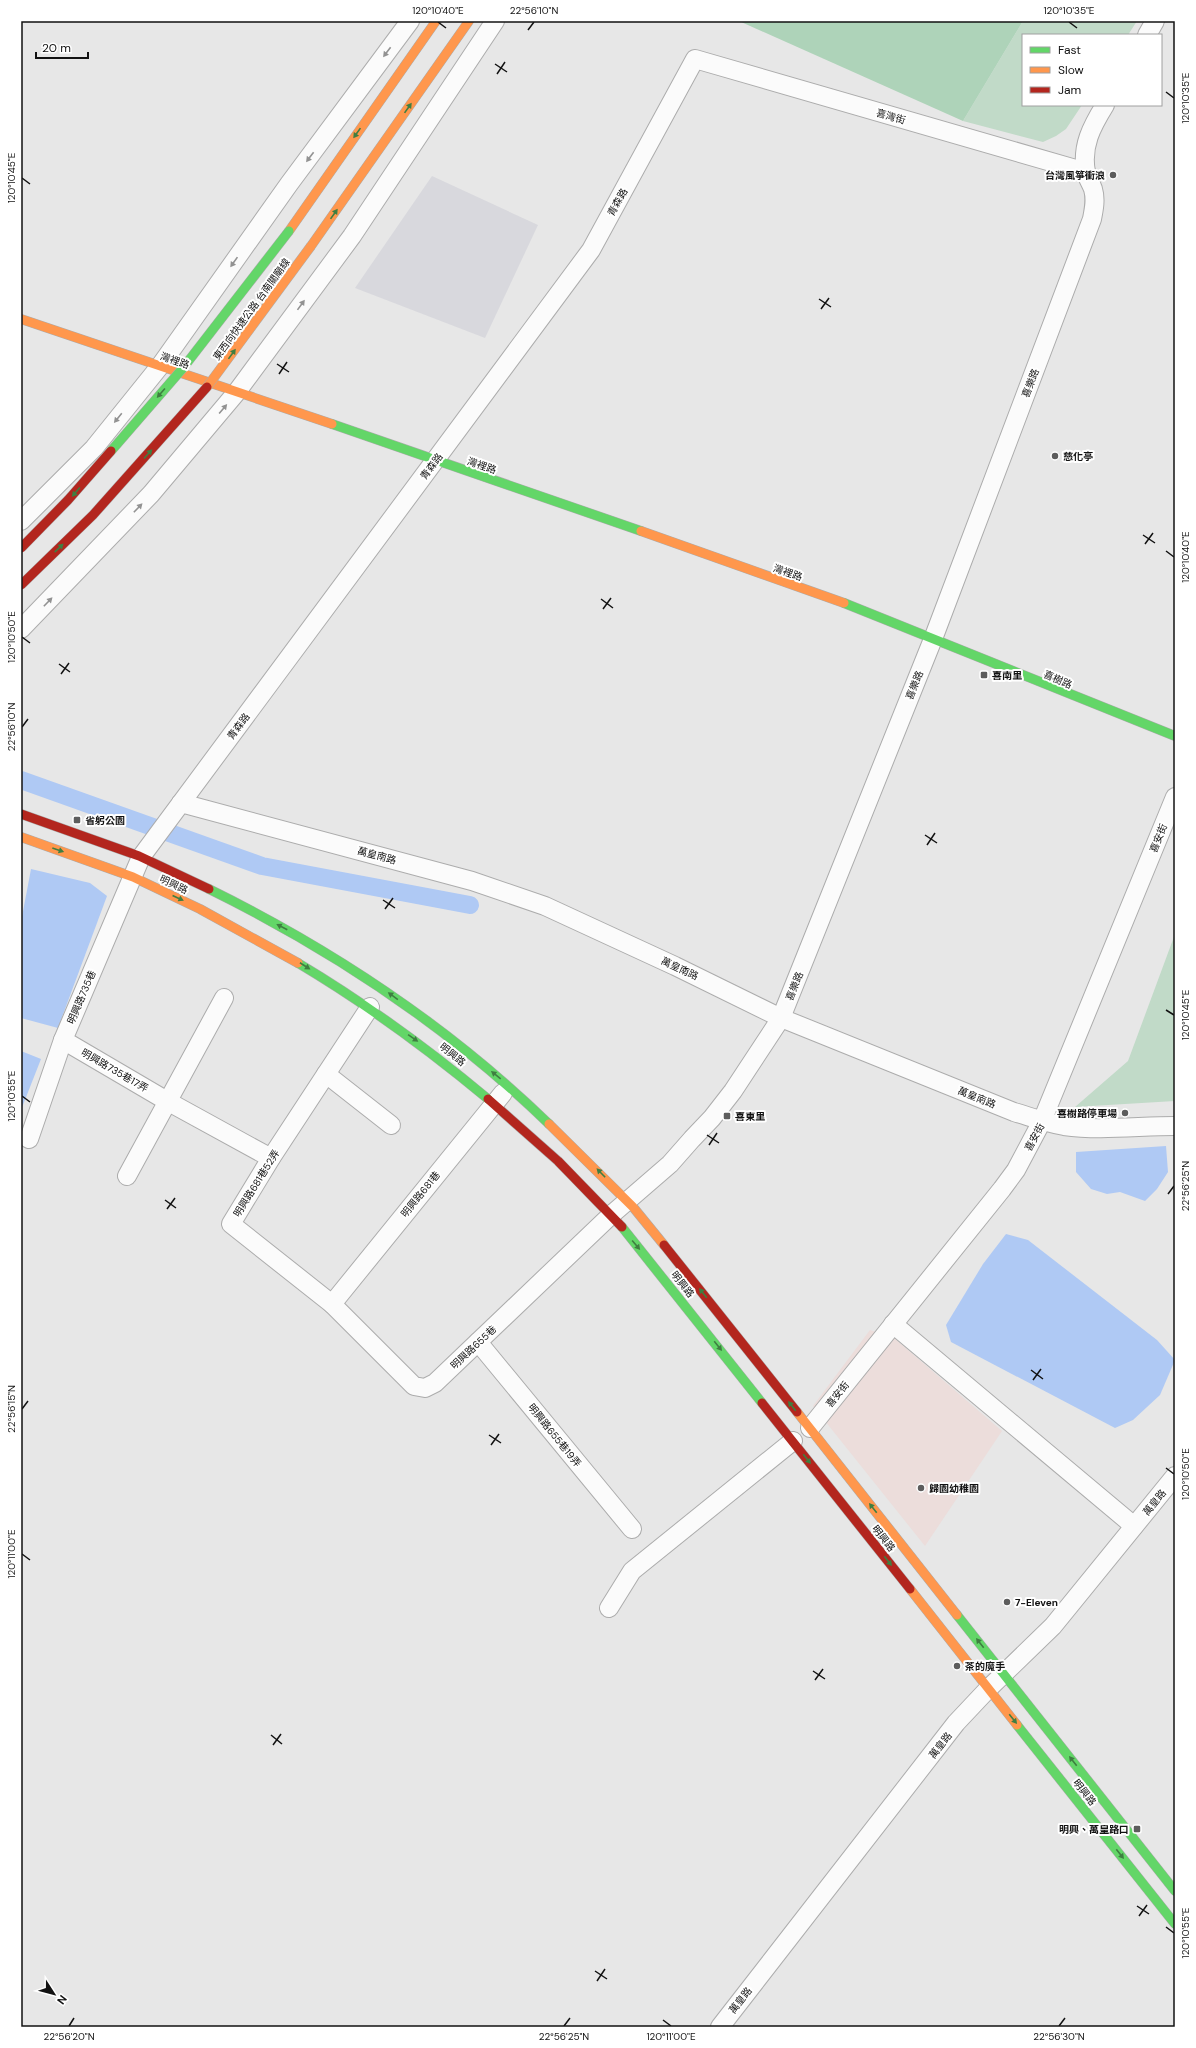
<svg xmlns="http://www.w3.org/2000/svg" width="1196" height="2048" viewBox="0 0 1196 2048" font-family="'DM Sans','Noto Sans TC',sans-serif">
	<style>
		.built { fill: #d8d8dd }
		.education { fill: #ecdddb }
		.green { fill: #c1dac8 }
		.forest { fill: #aed3b9 }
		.water { fill: #afc9f4 }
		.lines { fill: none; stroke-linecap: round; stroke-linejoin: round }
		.canal { stroke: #afc9f4; stroke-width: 18 }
		.street-casing { stroke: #acacac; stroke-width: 20 }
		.fast-casing { stroke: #acacac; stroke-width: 10 }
		.slow-casing { stroke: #acacac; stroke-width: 10 }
		.jam-casing { stroke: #acacac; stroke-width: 10 }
		.street { stroke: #fbfbfb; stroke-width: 18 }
		.fast { stroke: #63d668; stroke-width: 9 }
		.slow { stroke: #ff974d; stroke-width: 9 }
		.jam { stroke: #b3261e; stroke-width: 9 }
		.fast-bridge-casing { stroke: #acacac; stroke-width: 10; stroke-linecap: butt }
		.slow-bridge-casing { stroke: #acacac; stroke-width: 10; stroke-linecap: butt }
		.jam-bridge-casing { stroke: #acacac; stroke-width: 10; stroke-linecap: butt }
		.fast-bridge { stroke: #63d668; stroke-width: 9 }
		.slow-bridge { stroke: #ff974d; stroke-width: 9 }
		.jam-bridge { stroke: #b3261e; stroke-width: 9 }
		.oneway { fill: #929292 }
		.oneway2 { fill: #3f7e41 }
		.ticks { fill: none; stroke: #121212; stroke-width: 1.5 }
		.poi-dot { fill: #5d5d5d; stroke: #fff; stroke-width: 1.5 }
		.labels { text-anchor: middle; stroke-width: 4; stroke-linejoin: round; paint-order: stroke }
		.street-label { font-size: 10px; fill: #121212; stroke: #fff }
		.poi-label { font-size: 10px; font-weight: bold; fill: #121212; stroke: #fff; text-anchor: start }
		.neatline { fill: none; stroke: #121212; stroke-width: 1.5 }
		.ticks-label { font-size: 10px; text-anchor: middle; fill: #121212 }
	</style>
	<rect width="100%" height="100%" fill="#e7e7e7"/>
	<!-- built -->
	<path class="built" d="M432 176 538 225 485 338 355 288Z"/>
	<!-- education -->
	<path class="education" d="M870 1330 894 1338 1002 1431 925 1546 813 1406Z"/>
	<!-- green -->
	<g class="green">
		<path d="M1023 21H1137L1128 35H1023V105H1082L1066 129 1056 136 1043 142 963 121Z"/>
		<path d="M1175 934V1101L1075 1107 1128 1061Z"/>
	</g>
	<!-- forest -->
	<path class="forest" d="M739 21H1023L963 121Z"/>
	<!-- water -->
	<g class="water">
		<path d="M31 869 90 883 107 896 58 1028 21 1018V922Z"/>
		<path d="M21 1051 41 1059 21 1110Z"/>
		<path d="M1166 1146 1168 1172 1157 1189 1145 1201 1120 1192 1107 1194 1091 1189 1076 1172V1152Z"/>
		<path d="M1006 1234 1028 1240 1157 1340 1175 1360 1160 1395 1133 1420 1115 1428 951 1342 946 1325 983 1264Z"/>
	</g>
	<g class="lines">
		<!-- canal -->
		<path class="canal" d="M21 780 262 866 470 905"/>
		<!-- street casing -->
		<g class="street-casing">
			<g id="street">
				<path d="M1147 35 1155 21"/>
				<path d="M21 521 94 448 160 366 289 184 410 21"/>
				<path d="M21 629 151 494 236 393 352 236 495 21"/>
				<path d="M181 803 472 881 545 906 675 966 781 1018 1014 1112C1031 1117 1047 1123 1064 1126 1100 1131 1139 1126 1175 1126"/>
				<path d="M370 1007 271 1158 231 1224 332 1304 414 1386 425 1388 435 1383 611 1215 670 1164 692 1139 712 1118 733 1091 781 1018 933 639 1092 219C1094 209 1096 199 1093 189 1091 183 1087 178 1086 172 1081 146 1092 126 1105 105"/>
				<path d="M63 1040 167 1101 271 1158"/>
				<path d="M326 1074 391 1125"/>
				<path d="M29 1139 63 1040 141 857 591 250 695 59 1086 172"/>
				<path d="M127 1176 224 998"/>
				<path d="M332 1304 503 1093"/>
				<path d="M893 1324 1134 1526"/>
				<path d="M478 1342 632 1529"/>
				<path d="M810 1428 1002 1189 1016 1170 1042 1121 1175 797"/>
				<path d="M609 1608 632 1571 793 1441"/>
				<path d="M720 2027 956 1723 988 1689 1053 1626 1175 1476"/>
			</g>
		</g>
		<!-- fast casing -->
		<g class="fast-casing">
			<g id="fast">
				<path d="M332 424 641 531"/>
				<path d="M844 603 1175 736"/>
				<path d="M209 889C333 950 450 1028 549 1124"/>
				<path d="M298 963C365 1003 428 1049 488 1099"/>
				<path d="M622 1227 762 1403"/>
				<path d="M957 1615 1175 1891"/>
				<path d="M1017 1725 1175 1924"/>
			</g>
		</g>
		<!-- slow casing -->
		<g class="slow-casing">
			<g id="slow">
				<path d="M289 231 436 21"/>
				<path d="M311 246 469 21"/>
				<path d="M21 319 332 424"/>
				<path d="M641 531 844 603"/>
				<path d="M21 837 133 877 200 909 298 963"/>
				<path d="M549 1124 633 1207 664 1245"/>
				<path d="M797 1412 957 1615"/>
				<path d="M910 1589 1017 1725"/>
			</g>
		</g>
		<!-- jam casing -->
		<g class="jam-casing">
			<g id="jam">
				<path d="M21 814 139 856 209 889"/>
				<path d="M488 1099 558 1161 622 1227"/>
				<path d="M664 1245 797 1412"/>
				<path d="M762 1403 910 1589"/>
			</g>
		</g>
		<!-- street -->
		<use href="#street" class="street"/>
		<!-- fast -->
		<use href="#fast" class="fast"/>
		<!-- slow -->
		<use href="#slow" class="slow"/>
		<!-- jam -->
		<use href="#jam" class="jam"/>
		<!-- fast-bridge casing -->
		<g class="fast-bridge-casing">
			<path id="fast-bridge" d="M111 451 183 368 289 231"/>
		</g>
		<!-- slow-bridge casing -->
		<g class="slow-bridge-casing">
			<path id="slow-bridge" d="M207 387 311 246"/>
		</g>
		<!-- jam-bridge casing -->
		<g class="jam-bridge-casing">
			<g id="jam-bridge">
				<path d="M21 548 68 500 111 451"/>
				<path d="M21 585 93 515 207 387"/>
			</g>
		</g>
		<!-- fast-bridge -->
		<use href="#fast-bridge" class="fast-bridge"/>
		<!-- slow-bridge -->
		<use href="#slow-bridge" class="slow-bridge"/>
		<!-- jam-bridge -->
		<use href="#jam-bridge" class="jam-bridge"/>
	</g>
	<!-- one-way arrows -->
	<defs><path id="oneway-solid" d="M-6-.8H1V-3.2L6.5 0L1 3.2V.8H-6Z"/></defs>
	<g class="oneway">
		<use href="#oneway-solid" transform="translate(387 52) rotate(127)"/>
		<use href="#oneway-solid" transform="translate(310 157) rotate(127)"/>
		<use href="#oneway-solid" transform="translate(234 262) rotate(125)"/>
		<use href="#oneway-solid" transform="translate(301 305) rotate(-54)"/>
		<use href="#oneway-solid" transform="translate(223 409) rotate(-50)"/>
		<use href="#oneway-solid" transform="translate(118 418) rotate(129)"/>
		<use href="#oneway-solid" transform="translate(138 508) rotate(-46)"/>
		<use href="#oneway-solid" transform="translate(48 602) rotate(-46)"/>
	</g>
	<g class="oneway2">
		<use href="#oneway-solid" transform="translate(408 108) rotate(-55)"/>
		<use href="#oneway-solid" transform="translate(357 133) rotate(125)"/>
		<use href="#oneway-solid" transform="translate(334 214) rotate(-55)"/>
		<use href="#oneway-solid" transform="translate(232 354) rotate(-54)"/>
		<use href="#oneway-solid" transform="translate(161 393) rotate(131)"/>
		<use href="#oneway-solid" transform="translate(148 454) rotate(-48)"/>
		<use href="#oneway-solid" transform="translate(76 492) rotate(131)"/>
		<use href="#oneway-solid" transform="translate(59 548) rotate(-44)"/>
		<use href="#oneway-solid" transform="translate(58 850) rotate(19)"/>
		<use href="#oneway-solid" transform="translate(178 898) rotate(25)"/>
		<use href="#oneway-solid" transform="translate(282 927) rotate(-152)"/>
		<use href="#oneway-solid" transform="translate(305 966) rotate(33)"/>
		<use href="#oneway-solid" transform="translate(393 996) rotate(-144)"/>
		<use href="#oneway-solid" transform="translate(413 1038) rotate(35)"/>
		<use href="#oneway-solid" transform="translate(496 1075) rotate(-141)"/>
		<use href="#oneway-solid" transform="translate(601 1173) rotate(-134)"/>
		<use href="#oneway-solid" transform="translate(636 1245) rotate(50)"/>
		<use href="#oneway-solid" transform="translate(703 1293) rotate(-128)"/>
		<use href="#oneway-solid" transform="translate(718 1346) rotate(51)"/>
		<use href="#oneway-solid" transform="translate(792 1406) rotate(-128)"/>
		<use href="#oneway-solid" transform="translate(807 1459) rotate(52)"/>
		<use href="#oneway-solid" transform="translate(873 1508) rotate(-128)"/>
		<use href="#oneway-solid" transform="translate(888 1561) rotate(52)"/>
		<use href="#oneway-solid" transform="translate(980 1643) rotate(-128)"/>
		<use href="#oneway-solid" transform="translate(1013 1719) rotate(51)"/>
		<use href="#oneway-solid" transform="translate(1073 1761) rotate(-128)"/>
		<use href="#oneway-solid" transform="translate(1120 1854) rotate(52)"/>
	</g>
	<!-- ticks -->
	<path class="ticks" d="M438 22 446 28M1069 22 1077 28M528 30 534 22M495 64 507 72M497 74 505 62M1166 92 1174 98M22 178 30 184M819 299 831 307M821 309 829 298M277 364 289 372M279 374 287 362M1143 535 1155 543M1145 544 1153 533M1166 551 1174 557M601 599 613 608M603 609 611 598M22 637 30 643M59 664 70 672M61 674 69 663M22 727 28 719M925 835 937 843M927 845 935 833M383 900 395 908M385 909 393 898M1166 1010 1174 1015M22 1096 30 1102M707 1135 719 1143M709 1145 717 1133M1168 1194 1174 1186M165 1200 176 1208M167 1209 175 1198M1031 1370 1043 1379M1033 1380 1041 1369M22 1409 28 1401M489 1435 501 1443M491 1445 499 1434M1166 1468 1174 1474M22 1554 30 1560M813 1671 825 1679M815 1680 823 1669M271 1735 282 1744M273 1745 281 1734M1137 1906 1149 1914M1139 1916 1147 1905M1166 1927 1174 1933M595 1971 607 1979M597 1981 605 1969M663 2020 671 2026M69 2026 74 2018M564 2026 570 2018M1059 2026 1065 2018"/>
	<!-- markers -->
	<g class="poi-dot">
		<circle cx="1113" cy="175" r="4"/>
		<circle cx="1055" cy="456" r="4"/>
		<rect x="980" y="671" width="8" height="8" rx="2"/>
		<rect x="73" y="816" width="8" height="8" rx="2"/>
		<circle cx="1125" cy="1113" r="4"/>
		<rect x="723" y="1112" width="8" height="8" rx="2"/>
		<circle cx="921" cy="1488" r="4"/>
		<circle cx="1007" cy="1602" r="4"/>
		<circle cx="957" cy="1666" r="4"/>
		<rect x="1133" y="1825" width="8" height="8" rx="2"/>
	</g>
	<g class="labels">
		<!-- street labels -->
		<g class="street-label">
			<text transform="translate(891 116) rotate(16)" y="4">喜灣街</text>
			<text transform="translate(617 202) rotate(-61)" y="4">青森路</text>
			<text transform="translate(251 309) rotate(-54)" y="4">東西向快速公路 台南關廟線</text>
			<text transform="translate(175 360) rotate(19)" y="4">灣裡路</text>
			<text transform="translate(1030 383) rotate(-69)" y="4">喜樂路</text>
			<text transform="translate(482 465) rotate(19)" y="4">灣裡路</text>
			<text transform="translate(431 466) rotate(-53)" y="4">青森路</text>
			<text transform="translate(788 572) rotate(19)" y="4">灣裡路</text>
			<text transform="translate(1058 679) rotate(23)" y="4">喜樹路</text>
			<text transform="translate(914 685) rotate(-68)" y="4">喜樂路</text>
			<text transform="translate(238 726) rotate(-53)" y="4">青森路</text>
			<text transform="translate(1158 838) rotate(-68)" y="4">喜安街</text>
			<text transform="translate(377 855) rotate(15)" y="4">萬皇南路</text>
			<text transform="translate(174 884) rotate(25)" y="4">明興路</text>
			<text transform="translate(680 968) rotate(25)" y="4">萬皇南路</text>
			<text transform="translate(794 986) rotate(-68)" y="4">喜樂路</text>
			<text transform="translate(81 997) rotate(-67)" y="4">明興路735巷</text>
			<text transform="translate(453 1054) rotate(39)" y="4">明興路</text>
			<text transform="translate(115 1070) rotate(30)" y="4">明興路735巷17弄</text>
			<text transform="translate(977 1097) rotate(22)" y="4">萬皇南路</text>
			<text transform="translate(1034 1137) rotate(-62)" y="4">喜安街</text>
			<text transform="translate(256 1183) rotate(-58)" y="4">明興路681巷52弄</text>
			<text transform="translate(420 1194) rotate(-51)" y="4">明興路681巷</text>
			<text transform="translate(683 1284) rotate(51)" y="4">明興路</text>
			<text transform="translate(473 1347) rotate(-43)" y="4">明興路655巷</text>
			<text transform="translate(837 1394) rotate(-51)" y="4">喜安街</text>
			<text transform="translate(555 1435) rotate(51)" y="4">明興路655巷19弄</text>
			<text transform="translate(1154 1502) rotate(-51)" y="4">萬皇路</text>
			<text transform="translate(884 1538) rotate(52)" y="4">明興路</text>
			<text transform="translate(940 1745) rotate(-52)" y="4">萬皇路</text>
			<text transform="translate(1085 1792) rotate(52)" y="4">明興路</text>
			<text transform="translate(740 2000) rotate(-52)" y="4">萬皇路</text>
		</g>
		<!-- poi labels -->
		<g class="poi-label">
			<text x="1105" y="179" text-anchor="end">台灣風箏衝浪</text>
			<text x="1063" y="460">慈化亭</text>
			<text x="992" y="679">喜南里</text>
			<text x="85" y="824">省躬公園</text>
			<text x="1117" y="1117" text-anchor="end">喜樹路停車場</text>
			<text x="735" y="1120">喜東里</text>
			<text x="929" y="1492">歸園幼稚園</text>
			<text x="1015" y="1606">7-Eleven</text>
			<text x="965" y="1670">茶的魔手</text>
			<text x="1129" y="1833" text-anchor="end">明興、萬皇路口</text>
		</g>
	</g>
	<!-- border -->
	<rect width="1196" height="2048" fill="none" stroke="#ffffff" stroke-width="44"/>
	<!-- legend -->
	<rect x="1022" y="34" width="140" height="72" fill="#ffffff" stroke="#a0a0a0"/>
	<rect x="1030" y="47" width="20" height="6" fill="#63d668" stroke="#a0a0a0"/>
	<text x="1058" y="54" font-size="12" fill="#121212">Fast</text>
	<rect x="1030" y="67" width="20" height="6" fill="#ff974d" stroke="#a0a0a0"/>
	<text x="1058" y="74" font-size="12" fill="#121212">Slow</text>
	<rect x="1030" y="87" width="20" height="6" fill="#b3261e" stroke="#a0a0a0"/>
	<text x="1058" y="94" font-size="12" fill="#121212">Jam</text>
	<!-- north arrow -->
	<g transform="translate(54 1994) rotate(126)" stroke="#ffffff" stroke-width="3" paint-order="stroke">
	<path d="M0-3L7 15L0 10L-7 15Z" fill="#121212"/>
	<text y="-6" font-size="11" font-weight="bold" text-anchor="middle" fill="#121212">N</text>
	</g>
	<!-- scale -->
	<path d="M36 52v6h52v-6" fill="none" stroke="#121212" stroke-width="2"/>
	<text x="42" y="52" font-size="12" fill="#121212" stroke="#ffffff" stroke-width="3" paint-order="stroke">20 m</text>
	<rect x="22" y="22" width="1152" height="2004" class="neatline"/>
	<g class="ticks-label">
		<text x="438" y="14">120°10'40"E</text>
		<text x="534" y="14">22°56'10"N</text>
		<text x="1069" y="14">120°10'35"E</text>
		<text transform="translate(1185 98) rotate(-90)" y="4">120°10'35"E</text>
		<text transform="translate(11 178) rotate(-90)" y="4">120°10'45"E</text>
		<text transform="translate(1185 557) rotate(-90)" y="4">120°10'40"E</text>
		<text transform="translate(11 637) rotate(-90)" y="4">120°10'50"E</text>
		<text transform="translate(11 727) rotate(-90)" y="4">22°56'10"N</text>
		<text transform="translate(1185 1015) rotate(-90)" y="4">120°10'45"E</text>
		<text transform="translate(11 1096) rotate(-90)" y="4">120°10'55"E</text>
		<text transform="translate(1185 1186) rotate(-90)" y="4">22°56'25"N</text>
		<text transform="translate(11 1409) rotate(-90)" y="4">22°56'15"N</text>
		<text transform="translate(1185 1474) rotate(-90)" y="4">120°10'50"E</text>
		<text transform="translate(11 1554) rotate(-90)" y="4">120°11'00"E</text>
		<text transform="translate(1185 1933) rotate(-90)" y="4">120°10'55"E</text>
		<text x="69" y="2040">22°56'20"N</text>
		<text x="564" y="2040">22°56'25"N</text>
		<text x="671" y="2040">120°11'00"E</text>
		<text x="1059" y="2040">22°56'30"N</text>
	</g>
</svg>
